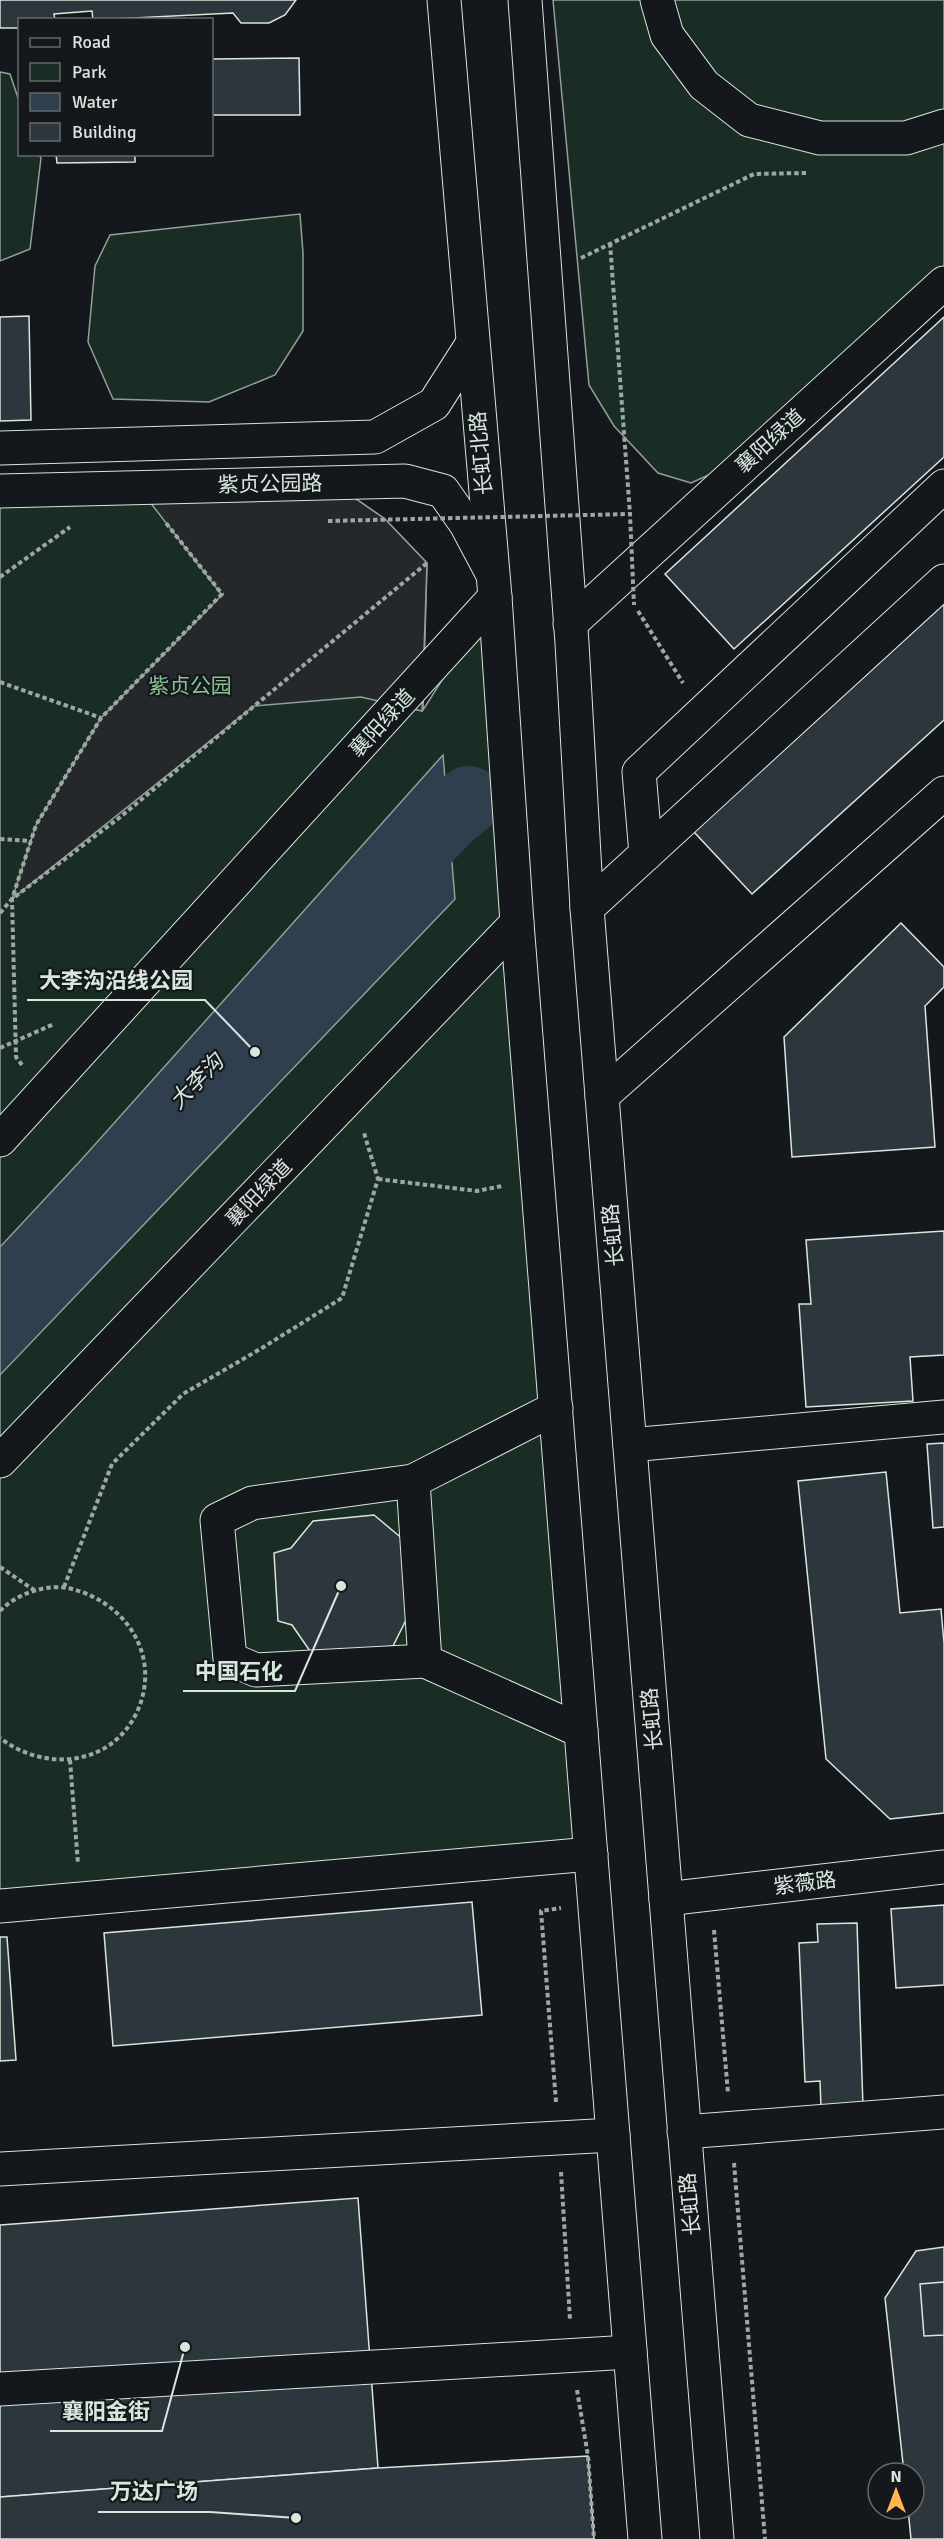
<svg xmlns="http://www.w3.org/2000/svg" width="944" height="2539" viewBox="0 0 944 2539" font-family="Signika,'Noto Sans SC',sans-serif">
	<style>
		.green { fill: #1a2d24; stroke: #939e99; stroke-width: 1.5 }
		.parking { fill: #24282b; stroke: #939e99; stroke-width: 1.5 }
		.water { fill: #2f3f4d; stroke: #939e99; stroke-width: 1.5 }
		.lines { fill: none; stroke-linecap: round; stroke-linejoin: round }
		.river { stroke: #2f3f4d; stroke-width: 68 }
		.building { fill: #2c363c; stroke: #d8e6dc; stroke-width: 1.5 }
		.minor-casing { stroke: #d8e6dc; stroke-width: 35 }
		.highway-casing { stroke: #d8e6dc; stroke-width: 35 }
		.path { stroke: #9da8a2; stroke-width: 4; stroke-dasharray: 4.5 3; stroke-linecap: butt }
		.minor { stroke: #14181c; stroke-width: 33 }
		.highway { stroke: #14181c; stroke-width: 33 }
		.path-bridge { stroke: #9da8a2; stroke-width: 4; stroke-dasharray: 4.5 3; stroke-linecap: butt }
		.labels { text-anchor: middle; stroke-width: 4.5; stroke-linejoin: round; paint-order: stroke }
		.street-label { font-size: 21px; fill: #d8e6dc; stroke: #14181c }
		.park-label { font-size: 21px; fill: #8ac095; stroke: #14181c }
		.water-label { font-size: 22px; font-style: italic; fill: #d8e6dc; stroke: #14181c }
		.leader { fill: none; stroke: #d8e6dc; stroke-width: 2 }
		.callout-dot { fill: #d8e6dc; stroke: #14181c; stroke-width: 2 }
		.callout-label { font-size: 22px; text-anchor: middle; font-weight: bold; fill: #d8e6dc; stroke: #14181c; stroke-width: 4.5; stroke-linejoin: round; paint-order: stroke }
	</style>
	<rect width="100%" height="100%" fill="#14181c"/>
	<!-- green -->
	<g class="green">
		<path d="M553 0H944V267L733 464 691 483 658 473 614 426 589 385Z"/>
		<path d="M0 72 10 74 19 101 20 154 39 155 41 158 30 249 0 261Z"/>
		<path d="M300 214 303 253V331L275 375 209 402 113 399 88 342 95 266 110 235Z"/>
		<path d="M343 490 385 519 427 563 423 710 495 597 576 1845 0 1896V502Z"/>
	</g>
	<!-- parking -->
	<path class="parking" d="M343 490 385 519 427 563 422 711 361 697 254 706 12 899 36 825 101 718 222 595 146 497Z"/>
	<!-- water -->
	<path class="water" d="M443 755 455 899 0 1375V1247L82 1159Z"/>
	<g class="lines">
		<!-- river -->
		<path class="river" d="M384 884 449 816 469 800"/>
	</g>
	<!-- building -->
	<g class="building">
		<path d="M0 0H296L285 15 269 23H241L233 13 93 20 92 11 54 14 55 20H20V28H0Z"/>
		<path d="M299 58 300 115H212V59Z"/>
		<path d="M56 154H135V162L57 163Z"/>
		<path d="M29 316 31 420 0 421V317Z"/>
		<path d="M944 317V457L734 649 665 574Z"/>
		<path d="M944 604V720L752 894 694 832Z"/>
		<path d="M901 923 944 967V987L925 1006 935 1147 792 1157 784 1037Z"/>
		<path d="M944 1231V1355L910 1357 913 1401 806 1407 799 1304H811L806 1240Z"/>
		<path d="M944 1443V1527L933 1528 927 1444Z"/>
		<path d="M886 1472 900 1613 941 1609 944 1643V1813L890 1819 826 1759 798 1481Z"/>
		<path d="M374 1515 404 1540 407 1618 393 1646 312 1654 292 1625 278 1621 274 1553 291 1548 313 1521Z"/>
		<path d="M472 1902 482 2015 113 2046 104 1933Z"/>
		<path d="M944 1905V1985L896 1988 891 1909Z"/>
		<path d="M857 1923 863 2107 821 2108 820 2081 805 2082 799 1943 818 1942 817 1924Z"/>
		<path d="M0 1937H7L16 2060 0 2061Z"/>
		<path d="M358 2198 378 2468 0 2497V2225Z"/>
		<path d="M944 2247V2539H911L908 2509H914V2473H904L885 2298 916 2251Z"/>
		<path d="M944 2282V2335L924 2336 920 2284Z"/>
		<path d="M588 2456 594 2539H0V2497L378 2468Z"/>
	</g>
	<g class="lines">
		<!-- minor casing -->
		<g class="minor-casing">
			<g id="minor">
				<path d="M0 448 375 437 434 404 471 346"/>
				<path d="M0 491 405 481 443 491 466 524 492 573"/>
				<path d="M570 624 944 283"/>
				<path d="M646 854 639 772 944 486"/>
				<path d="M587 908 944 581"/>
				<path d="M602 1096 944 793"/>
				<path d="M0 1140 495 597"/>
				<path d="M556 1408 413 1481 425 1661 581 1731"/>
				<path d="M630 1445 944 1417"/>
				<path d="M0 1461 517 923"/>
				<path d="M413 1481 252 1503 217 1520 230 1659 256 1670 425 1661"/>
				<path d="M666 1899 944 1867"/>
				<path d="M0 1906 591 1854"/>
				<path d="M684 2132 944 2112"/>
				<path d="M0 2169 613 2135"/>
				<path d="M0 2389 630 2352"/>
			</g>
		</g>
		<!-- highway casing -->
		<g class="highway-casing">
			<g id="highway">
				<path d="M444 0 495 597 517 923 645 2539"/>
				<path d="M525 0 572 643 587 908 717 2539"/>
				<path d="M657 0 667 35 704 85 749 120 820 138H906L944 126"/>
			</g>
		</g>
		<!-- path -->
		<g class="path">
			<path d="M610 243 630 514"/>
			<path d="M581 258 754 174 806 173"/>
			<path d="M0 577 70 527"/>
			<path d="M638 611 683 683"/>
			<path d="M0 682 101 718"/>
			<path d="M0 839 32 841"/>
			<path d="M0 913 12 899 119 818 427 563"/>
			<path d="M0 1048 54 1024"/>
			<path d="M22 1065 16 1057 12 899 36 825 101 718 222 594 166 523"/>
			<path d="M378 1179 477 1191 502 1186"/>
			<path d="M0 1567 34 1590"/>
			<path d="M64 1587 112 1464 183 1394 262 1348 342 1298 378 1179 364 1133"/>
			<path d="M0 1611C17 1593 48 1583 72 1589 127 1603 162 1657 137 1712 111 1767 44 1772 0 1738"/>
			<path d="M70 1760 78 1864"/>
			<path d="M714 1930 728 2093"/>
			<path d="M556 2102 541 1911 561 1908"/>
			<path d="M734 2163 765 2539"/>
			<path d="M561 2172 570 2320"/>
			<path d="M577 2390 588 2456 594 2539"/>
		</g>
		<!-- minor -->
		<use href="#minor" class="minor"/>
		<!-- highway -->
		<use href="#highway" class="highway"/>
		<!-- path-bridge -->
		<path class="path-bridge" d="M328 521 630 514 634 605"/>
	</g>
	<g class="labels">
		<!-- street labels -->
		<g class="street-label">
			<text transform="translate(770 441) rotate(-42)" y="7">襄阳绿道</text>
			<text transform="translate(481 453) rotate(-95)" y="7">长虹北路</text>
			<text transform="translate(270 484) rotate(-1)" y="7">紫贞公园路</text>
			<text transform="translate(382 723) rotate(-47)" y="7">襄阳绿道</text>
			<text transform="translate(259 1193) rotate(-46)" y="7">襄阳绿道</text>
			<text transform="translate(613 1235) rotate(-95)" y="7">长虹路</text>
			<text transform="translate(652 1719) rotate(-95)" y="7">长虹路</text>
			<text transform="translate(805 1883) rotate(-7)" y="7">紫薇路</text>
			<text transform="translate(690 2204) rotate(-95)" y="7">长虹路</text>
		</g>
		<!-- park labels -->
		<g class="park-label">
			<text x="190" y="693">紫贞公园</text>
		</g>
		<!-- water labels -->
		<g class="water-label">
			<text transform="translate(196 1081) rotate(-46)" y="8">大李沟</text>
		</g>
	</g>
	<!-- callouts -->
	<path class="leader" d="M255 1052L205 1000H27M341 1586L295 1691H183M185 2347L162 2431H50M296 2518L210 2512H98"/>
	<g class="callout-dot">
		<circle cx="255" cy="1052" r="6"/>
		<circle cx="341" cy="1586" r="6"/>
		<circle cx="185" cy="2347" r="6"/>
		<circle cx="296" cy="2518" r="6"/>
	</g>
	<g class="callout-label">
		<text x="116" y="988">大李沟沿线公园</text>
		<text x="239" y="1679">中国石化</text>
		<text x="106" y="2419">襄阳金街</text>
		<text x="154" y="2499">万达广场</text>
	</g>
	<!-- legend -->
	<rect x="18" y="18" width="195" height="138" fill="#14181c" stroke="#626a69" stroke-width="1.5"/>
	<rect x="30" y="38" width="30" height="9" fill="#14181c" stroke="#626a69" stroke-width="1.5"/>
	<text x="72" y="48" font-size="18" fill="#d8e6dc">Road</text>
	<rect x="30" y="63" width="30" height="18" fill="#1a2d24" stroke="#626a69" stroke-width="1.5"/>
	<text x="72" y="78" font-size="18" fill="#d8e6dc">Park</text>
	<rect x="30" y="93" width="30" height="18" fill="#2f3f4d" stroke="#626a69" stroke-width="1.5"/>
	<text x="72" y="108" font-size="18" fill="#d8e6dc">Water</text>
	<rect x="30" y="123" width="30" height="18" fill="#2c363c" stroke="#626a69" stroke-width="1.5"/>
	<text x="72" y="138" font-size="18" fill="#d8e6dc">Building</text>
	<!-- north arrow -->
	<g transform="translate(896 2491)"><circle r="28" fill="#14181c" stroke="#626a69" stroke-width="1.5"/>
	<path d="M0-4.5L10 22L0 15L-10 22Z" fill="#ffb74d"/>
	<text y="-9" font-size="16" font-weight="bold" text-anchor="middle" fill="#d8e6dc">N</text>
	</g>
</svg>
